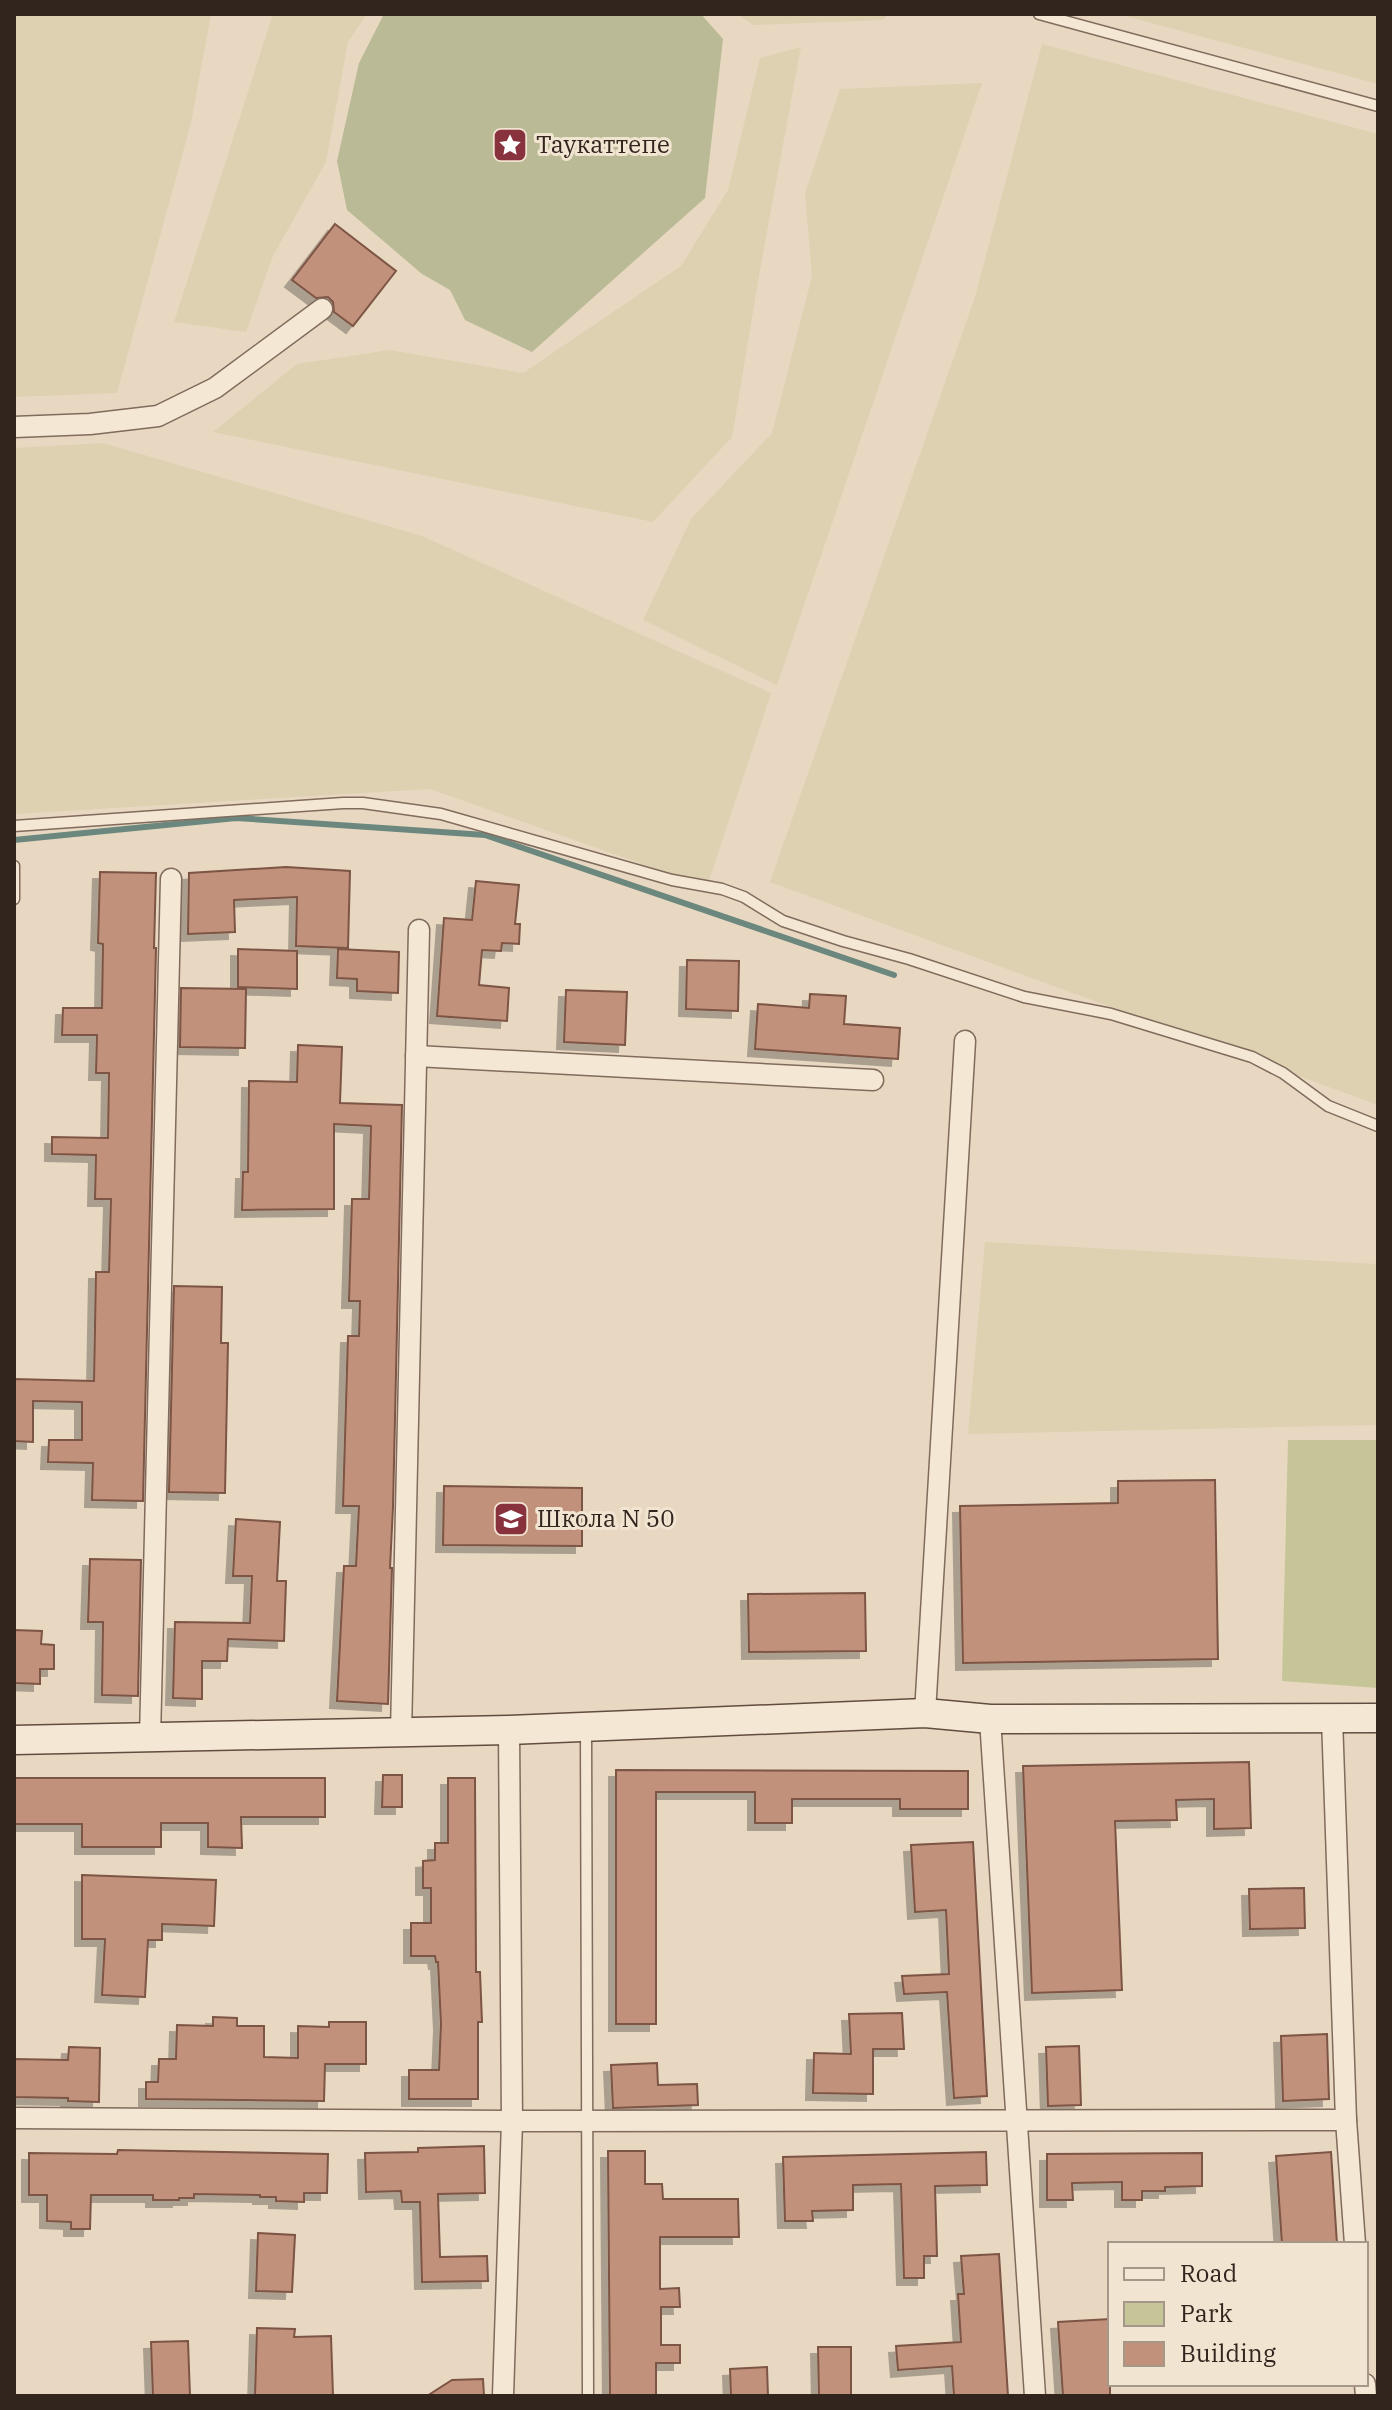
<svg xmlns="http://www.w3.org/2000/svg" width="1392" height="2410" viewBox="0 0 1392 2410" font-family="'IBM Plex Serif',serif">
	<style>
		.farmland { fill: #ddd1b1 }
		.green { fill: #c5c598 }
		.cemetery { fill: #baba96 }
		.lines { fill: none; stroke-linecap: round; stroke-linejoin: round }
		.stream { stroke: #6c887e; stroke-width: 6 }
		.building { fill: #c2917c; stroke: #7d5444; stroke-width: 2; filter: url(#shadow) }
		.lane-casing { stroke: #806b5c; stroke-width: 13 }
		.street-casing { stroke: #806b5c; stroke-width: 23 }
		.secondary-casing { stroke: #624c3f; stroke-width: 31 }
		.lane { stroke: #f4e7d4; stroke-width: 10 }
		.street { stroke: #f4e7d4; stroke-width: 20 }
		.secondary { stroke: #f4e7d4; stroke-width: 28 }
		.labels { text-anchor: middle; stroke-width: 6; stroke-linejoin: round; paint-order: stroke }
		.poi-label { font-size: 24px; fill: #32251e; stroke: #f1e4d1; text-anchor: start }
	</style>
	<defs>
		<filter id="shadow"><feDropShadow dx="-7" dy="7" stdDeviation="0" flood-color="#0004"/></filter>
	</defs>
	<rect width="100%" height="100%" fill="#e8d8c2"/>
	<!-- farmland -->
	<g class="farmland">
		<path d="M14 14H211L191 123 117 393 14 397Z"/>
		<path d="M273 14H367L348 42 326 162 273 256 246 332 174 322Z"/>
		<path d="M737 14H888L883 20 753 25Z"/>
		<path d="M1118 14H1378V84Z"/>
		<path d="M1042 44 1378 134V1105L770 882 975 297Z"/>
		<path d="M801 47 760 270 732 437 653 522 213 432 297 364 390 350 523 373 681 266 728 190 760 58Z"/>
		<path d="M982 83 777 685 643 620 691 519 772 433 812 276 805 193 840 89Z"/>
		<path d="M103 443 422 536 771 693 707 887 430 789 14 814V448Z"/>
		<path d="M985 1242 1378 1264V1425L968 1434Z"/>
	</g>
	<!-- green -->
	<path class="green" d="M1288 1440H1378V1688L1282 1681Z"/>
	<!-- cemetery -->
	<path class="cemetery" d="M384 14H701L723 39 705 198 532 352 465 320 450 290 422 274 347 210 337 161 359 63Z"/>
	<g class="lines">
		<!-- stream -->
		<path class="stream" d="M14 840 236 818 485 835 894 975"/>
	</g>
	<!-- building -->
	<g class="building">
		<path d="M335 224 396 271 353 326 334 312 333 302 328 297 316 298 292 280Z"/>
		<path d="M286 867 350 871 348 948 296 946 297 897 234 900 235 932 188 934 189 873Z"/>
		<path d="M100 872 156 873 154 948H156L143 1501 92 1500 93 1463 48 1462 49 1440H82V1402L33 1401V1442L14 1441V1379L94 1381 96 1272H109L111 1199H95L96 1155 52 1154V1137L108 1138 109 1073H96L97 1035H62L63 1008H102L103 944 98 943Z"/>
		<path d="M476 881 519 885 515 924H520L519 944 502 943 501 951 482 950 479 985 509 988 507 1021 437 1016 444 918 472 920Z"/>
		<path d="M238 949 297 951V989L238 987Z"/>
		<path d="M338 949 399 952 398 993 357 991V979L337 978Z"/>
		<path d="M687 960 739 961 738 1011 686 1009Z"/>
		<path d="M181 988 246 989 245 1048 180 1047Z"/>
		<path d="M566 990 627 992 625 1045 564 1042Z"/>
		<path d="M810 994 846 996 844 1024 900 1028 898 1059 755 1049 758 1004 809 1008Z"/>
		<path d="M298 1045 342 1047 340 1103 402 1105 393 1507 390 1568H392L388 1704 337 1701 344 1566H356L359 1506H343L348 1336H359L360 1301H349L352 1199H369L371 1126 334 1124V1209L242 1210 243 1172H248L249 1081 297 1082Z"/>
		<path d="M174 1286 222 1287 221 1343H228L225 1493 169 1492Z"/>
		<path d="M1215 1480 1218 1659 963 1663 960 1506 1118 1503V1481Z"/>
		<path d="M444 1486 582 1488V1546L443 1545Z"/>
		<path d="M236 1519 280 1522 277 1581H286L284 1641 228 1639 227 1661H202V1699L173 1698 175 1622 250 1623 252 1576H233Z"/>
		<path d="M90 1559 141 1560 138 1696 102 1695 103 1622H88Z"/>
		<path d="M865 1593 866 1651 749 1652 748 1594Z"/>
		<path d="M14 1630 42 1631 41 1644 54 1645V1669H40V1684L14 1683Z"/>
		<path d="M1249 1762 1251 1828 1214 1829V1799L1176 1800 1177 1820 1115 1821 1122 1990 1032 1993 1023 1766Z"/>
		<path d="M616 1770 968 1771V1809H900V1799H792V1823H755V1792H656V2024H616Z"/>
		<path d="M383 1775H402V1807H382Z"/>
		<path d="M14 1778H325V1817H241L242 1848 208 1847V1823H161V1847H82V1824H14Z"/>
		<path d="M448 1778H475L476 1972H480L482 2022H478V2099H409V2070H439L441 2024 438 1962H436L435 1956H411V1923H431V1888H423V1861L435 1860V1843H448Z"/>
		<path d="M973 1842 987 2096 954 2098 947 1992 904 1994 902 1976 949 1974 946 1910 915 1912 911 1845Z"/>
		<path d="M82 1875 216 1880 214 1926 162 1924V1940H148L145 1997 102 1995 105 1939H82Z"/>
		<path d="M1304 1888 1305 1928 1250 1929 1249 1889Z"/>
		<path d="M902 2013 904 2049H873V2094L813 2093 814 2053 851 2054 849 2014Z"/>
		<path d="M213 2017 237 2018V2026H264V2057L298 2058V2026L329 2027V2022H366V2064H325L324 2101 146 2099V2082H158L159 2059H176L177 2025 213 2026Z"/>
		<path d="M1327 2034 1329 2099 1283 2101 1281 2036Z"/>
		<path d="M1079 2046 1081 2105 1048 2106 1046 2047Z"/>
		<path d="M69 2047 100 2048 99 2102 68 2101V2098L14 2097V2059L68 2060Z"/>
		<path d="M657 2063 658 2085 697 2084 698 2105 613 2108 611 2065Z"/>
		<path d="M484 2146 485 2193 438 2194 440 2257 487 2256 488 2281 422 2282 420 2202H402L401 2191 366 2192 365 2153 418 2152V2148Z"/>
		<path d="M118 2150 328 2154 327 2193H304V2202L276 2201V2197H260V2195L194 2194V2198H179V2200H153V2195H91L90 2229H71V2222L47 2221V2195H29V2153L117 2154Z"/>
		<path d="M608 2151H645V2184H662L663 2199H738L739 2237H660V2289L679 2288 680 2307H661V2345H680V2363H656V2396H610Z"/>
		<path d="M986 2152 987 2185 935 2186 937 2256H924V2278H904L901 2184 853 2185V2210L812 2211 813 2221H785L783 2157Z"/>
		<path d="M1331 2152 1337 2244H1282L1276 2156Z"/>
		<path d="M1202 2153V2186L1165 2187V2191H1142V2200H1122V2182L1072 2183 1073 2200H1047V2154Z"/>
		<path d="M258 2233 295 2235 292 2292 256 2291Z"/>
		<path d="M999 2254 1008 2396H954L952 2366 898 2370 896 2346 961 2342 958 2294H964L961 2256Z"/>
		<path d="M1110 2319V2396H1063L1058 2322Z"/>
		<path d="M257 2328 295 2329 294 2337 331 2336 333 2396H255Z"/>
		<path d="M188 2341 190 2396H153L151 2342Z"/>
		<path d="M818 2347H851V2396H819Z"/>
		<path d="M767 2367 768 2396H731L730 2369Z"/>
		<path d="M483 2379 484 2396H427L452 2380Z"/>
	</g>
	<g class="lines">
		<!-- lane casing -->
		<g class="lane-casing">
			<g id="lane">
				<path d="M1039 14 1378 106"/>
				<path d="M14 826 343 803H363L441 814 672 880 722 889 744 897 783 921 843 941 909 959 1024 997 1111 1014 1252 1057 1283 1073 1328 1106 1378 1126"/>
				<path d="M14 866V899"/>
				<path d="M586 1728 588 2396"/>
			</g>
		</g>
		<!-- street casing -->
		<g class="street-casing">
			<g id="street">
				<path d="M14 427 90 424 158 416 215 388 322 309"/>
				<path d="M416 1056 873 1080"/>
				<path d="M925 1713 965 1041"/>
				<path d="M1332 1718 1346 2120 1355 2244"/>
				<path d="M990 1719 1035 2396"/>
				<path d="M401 1733 419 930"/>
				<path d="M150 1738 171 879"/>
				<path d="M14 2118 512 2121 1346 2120"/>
				<path d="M1365 2384 1366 2396"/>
				<path d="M503 2396 512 2121 509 1730"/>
			</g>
		</g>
		<!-- secondary casing -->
		<g class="secondary-casing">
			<path id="secondary" d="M14 1740 509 1730 925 1713 990 1719 1378 1718"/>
		</g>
		<!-- lane -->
		<use href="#lane" class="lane"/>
		<!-- street -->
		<use href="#street" class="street"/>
		<!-- secondary -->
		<use href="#secondary" class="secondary"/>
	</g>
	<!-- icons -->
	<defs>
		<g id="sight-square" transform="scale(1.8)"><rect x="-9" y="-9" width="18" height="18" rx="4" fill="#88323d" stroke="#f1e4d1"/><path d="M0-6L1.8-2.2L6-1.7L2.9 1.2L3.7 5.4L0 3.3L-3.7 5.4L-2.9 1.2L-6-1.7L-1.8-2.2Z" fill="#fff"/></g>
		<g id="school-square" transform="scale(1.8)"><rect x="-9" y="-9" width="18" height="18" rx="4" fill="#88323d" stroke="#f1e4d1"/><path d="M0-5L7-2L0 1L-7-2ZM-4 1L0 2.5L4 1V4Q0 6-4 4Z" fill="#fff"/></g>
	</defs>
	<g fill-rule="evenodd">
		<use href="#sight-square" x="510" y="145"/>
		<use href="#school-square" x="511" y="1519"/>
	</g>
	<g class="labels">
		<!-- poi labels -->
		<g class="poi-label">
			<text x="536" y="153">Таукаттепе</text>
			<text x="537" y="1527">Школа N 50</text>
		</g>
	</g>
	<!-- border -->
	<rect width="1392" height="2410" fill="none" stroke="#32251e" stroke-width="32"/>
	<!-- legend -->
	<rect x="1108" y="2242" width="260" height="144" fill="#f1e4d1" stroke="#a59889" stroke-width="2"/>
	<rect x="1124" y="2268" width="40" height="12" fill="#f4e7d4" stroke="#a59889" stroke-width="2"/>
	<text x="1180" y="2282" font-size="24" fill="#32251e">Road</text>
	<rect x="1124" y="2302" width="40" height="24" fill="#c5c598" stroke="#a59889" stroke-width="2"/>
	<text x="1180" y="2322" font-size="24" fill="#32251e">Park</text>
	<rect x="1124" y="2342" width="40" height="24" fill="#c2917c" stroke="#a59889" stroke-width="2"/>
	<text x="1180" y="2362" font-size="24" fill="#32251e">Building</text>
</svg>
